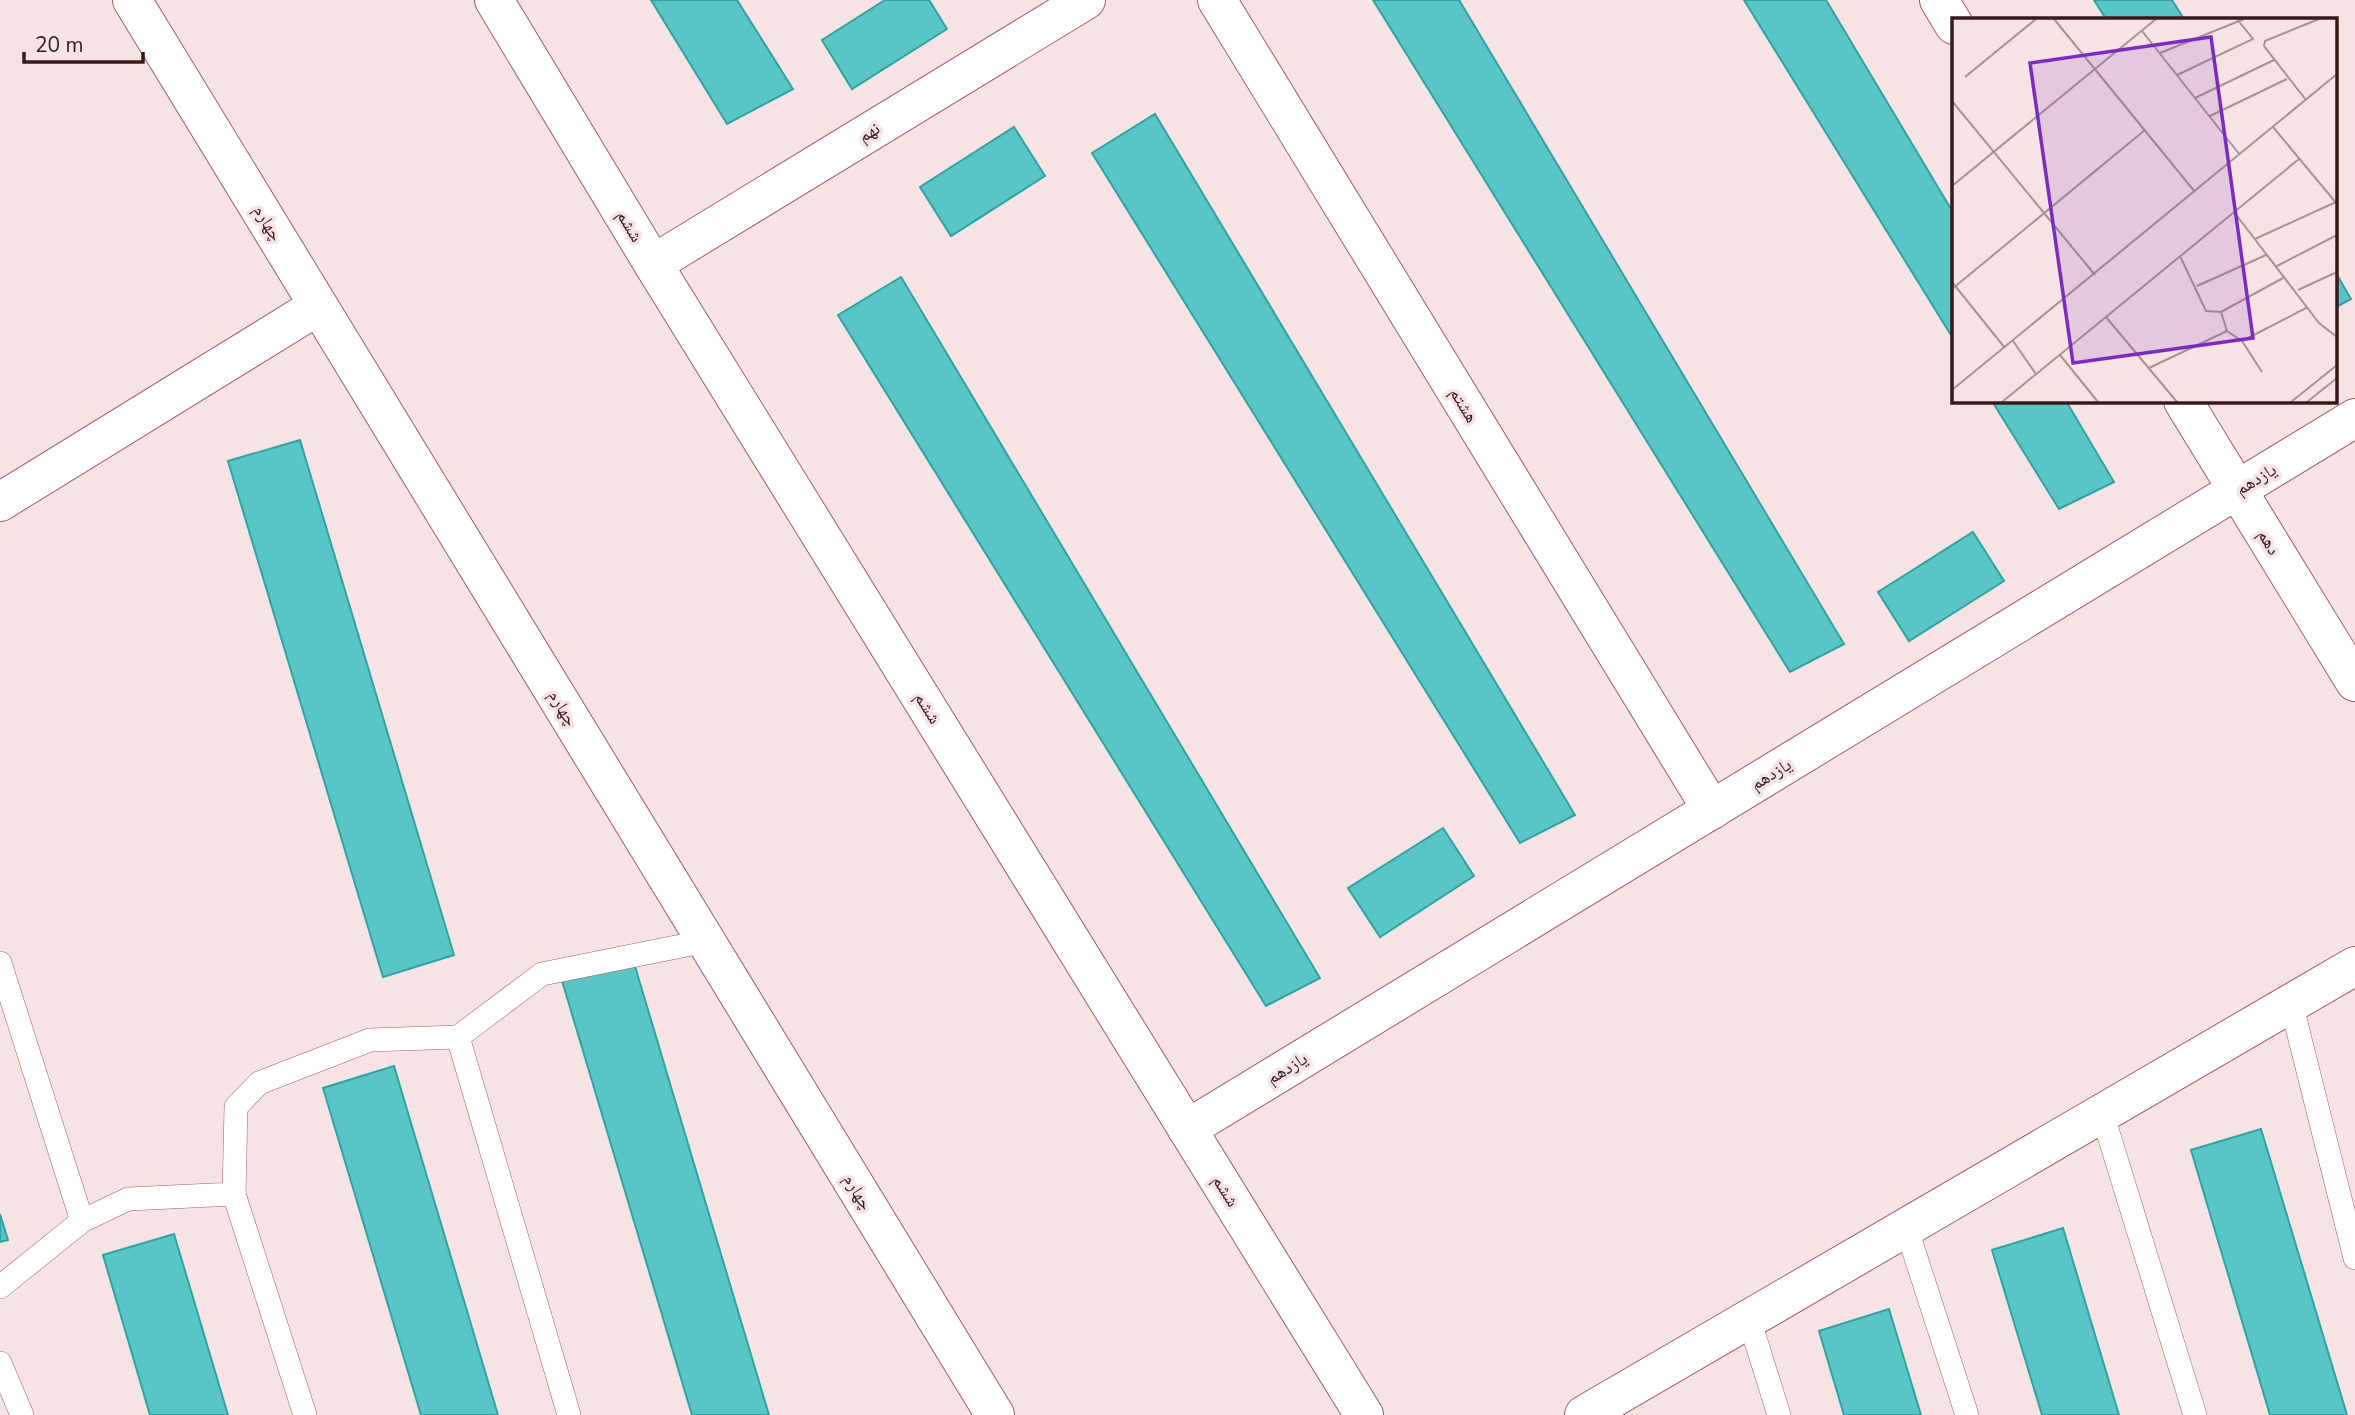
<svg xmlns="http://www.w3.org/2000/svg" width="2355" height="1415" viewBox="0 0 2355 1415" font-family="'Nunito Sans','Noto Naskh Arabic',sans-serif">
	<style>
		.building { fill: #5ac5c7; stroke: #31a2a4; stroke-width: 2 }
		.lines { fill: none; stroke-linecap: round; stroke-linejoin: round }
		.lane-casing { stroke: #a75c60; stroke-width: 24 }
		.street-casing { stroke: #a75c60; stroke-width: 40 }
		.lane { stroke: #fff; stroke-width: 23 }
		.street { stroke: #fff; stroke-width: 38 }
		.labels { text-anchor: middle; stroke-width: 7; stroke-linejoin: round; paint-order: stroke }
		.street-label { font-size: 18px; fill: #381a1c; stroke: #f6e4e4 }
		.inset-road { fill: none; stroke: #aa9394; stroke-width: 2 }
		.view { fill: #7b2cbf; fill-opacity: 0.15; stroke: #7b2cbf; stroke-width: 3.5 }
		.inset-edge { fill: none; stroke: #381a1c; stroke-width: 3.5 }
	</style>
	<rect width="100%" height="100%" fill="#f6e4e4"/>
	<!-- building -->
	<g class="building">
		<path d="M651 0H737L793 89 727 124Z"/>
		<path d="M885 0H929L947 29 852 89 822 40Z"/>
		<path d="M1373 0H1459L1844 644 1790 672Z"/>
		<path d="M1744 0H1826L1954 214V340Z"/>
		<path d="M2094 0H2172L2184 19H2106Z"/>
		<path d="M1155 114 1575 815 1520 843 1092 153Z"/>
		<path d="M1014 127 1045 176 951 236 920 187Z"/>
		<path d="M2336 273 2351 299 2336 307Z"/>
		<path d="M901 277 1320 978 1266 1006 838 315Z"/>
		<path d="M1992 401H2066L2114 482 2059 509Z"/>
		<path d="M300 440 454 955 383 977 228 461Z"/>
		<path d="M1973 532 2004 581 1909 641 1878 592Z"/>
		<path d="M1443 828 1474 876 1380 937 1348 888Z"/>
		<path d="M631 953 769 1415H692L560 974Z"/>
		<path d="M394 1066 498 1415H421L323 1088Z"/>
		<path d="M2261 1129 2347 1415H2270L2191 1150Z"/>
		<path d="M0 1214 8 1240 0 1242Z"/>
		<path d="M2063 1228 2119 1415H2042L1992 1250Z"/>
		<path d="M174 1234 228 1415H150L103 1255Z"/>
		<path d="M1889 1309 1921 1415H1844L1819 1331Z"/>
	</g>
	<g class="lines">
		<!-- lane casing -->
		<g class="lane-casing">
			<g id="lane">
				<path d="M0 963 82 1221"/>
				<path d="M2291 1003 2355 1258"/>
				<path d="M458 1037 569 1415"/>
				<path d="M2102 1113 2195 1415"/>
				<path d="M234 1194 305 1415"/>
				<path d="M1906 1227 1967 1415"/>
				<path d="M0 1287 82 1221 128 1199 234 1194 236 1107 259 1083 370 1040 458 1037 542 974 706 941"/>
				<path d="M1749 1319 1779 1415"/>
				<path d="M0 1363 22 1415"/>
			</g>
		</g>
		<!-- street casing -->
		<g class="street-casing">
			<g id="street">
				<path d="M132 0 995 1415"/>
				<path d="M494 0 653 264 1364 1415"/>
				<path d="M1217 0 1712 810"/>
				<path d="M1939 0 1954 25"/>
				<path d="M653 264 1086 0"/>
				<path d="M2183 401 2355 682"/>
				<path d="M0 502 318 306"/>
				<path d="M1187 1129 2355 418"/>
				<path d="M1584 1415 2355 966"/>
			</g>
		</g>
		<!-- lane -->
		<use href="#lane" class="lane"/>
		<!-- street -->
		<use href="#street" class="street"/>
	</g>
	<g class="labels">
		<!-- street labels -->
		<g class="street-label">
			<text transform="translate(869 132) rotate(-31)" y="6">نهم</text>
			<text transform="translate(268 223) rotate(59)" y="6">چهارم</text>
			<text transform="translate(630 226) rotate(59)" y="6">ششم</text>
			<text transform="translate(1464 405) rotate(59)" y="6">هشتم</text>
			<text transform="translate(2256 479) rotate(-31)" y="6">یازدهم</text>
			<text transform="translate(2269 542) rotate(59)" y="6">دهم</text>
			<text transform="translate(563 708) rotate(59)" y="6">چهارم</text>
			<text transform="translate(928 708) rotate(58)" y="6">ششم</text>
			<text transform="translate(1771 774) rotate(-31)" y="6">یازدهم</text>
			<text transform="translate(1287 1068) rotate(-31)" y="6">یازدهم</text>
			<text transform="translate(1226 1191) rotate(58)" y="6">ششم</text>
			<text transform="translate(858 1192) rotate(59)" y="6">چهارم</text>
		</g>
	</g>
	<!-- overview -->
	<g transform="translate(1952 18)">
		<rect width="385" height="385" fill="#f6e4e4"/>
		<path class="inset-road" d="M102 1 243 174M190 13 288 137M208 35 292 1M225 57 301 21 285 1M13 59 84 1M243 80 322 42M354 82 312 28 313 23 367 1M0 83 143 257M258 98 335 61M321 109 385 186M0 168 204 1M282 194 367 305 385 319M303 221 384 184M228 238 254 293 269 294 275 313 290 323 310 354M323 249 385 217M0 264 53 330M245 268 314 237M0 271 193 112M346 272 385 254M269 294 331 260M154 299 225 384M61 323 84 356M290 323 356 289M108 337 146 384M197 350 275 313M0 372 385 56M50 384 347 141M339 384 385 347M355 384 385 360"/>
		<path class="view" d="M259 19 301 320 121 345 78 45Z"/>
		<rect width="385" height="385" class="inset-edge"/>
	</g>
	<!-- scale -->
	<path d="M24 52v10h119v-10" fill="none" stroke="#381a1c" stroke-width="3.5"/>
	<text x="35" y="52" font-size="21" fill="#381a1c" stroke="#f6e4e4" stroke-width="5" paint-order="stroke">20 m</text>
</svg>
